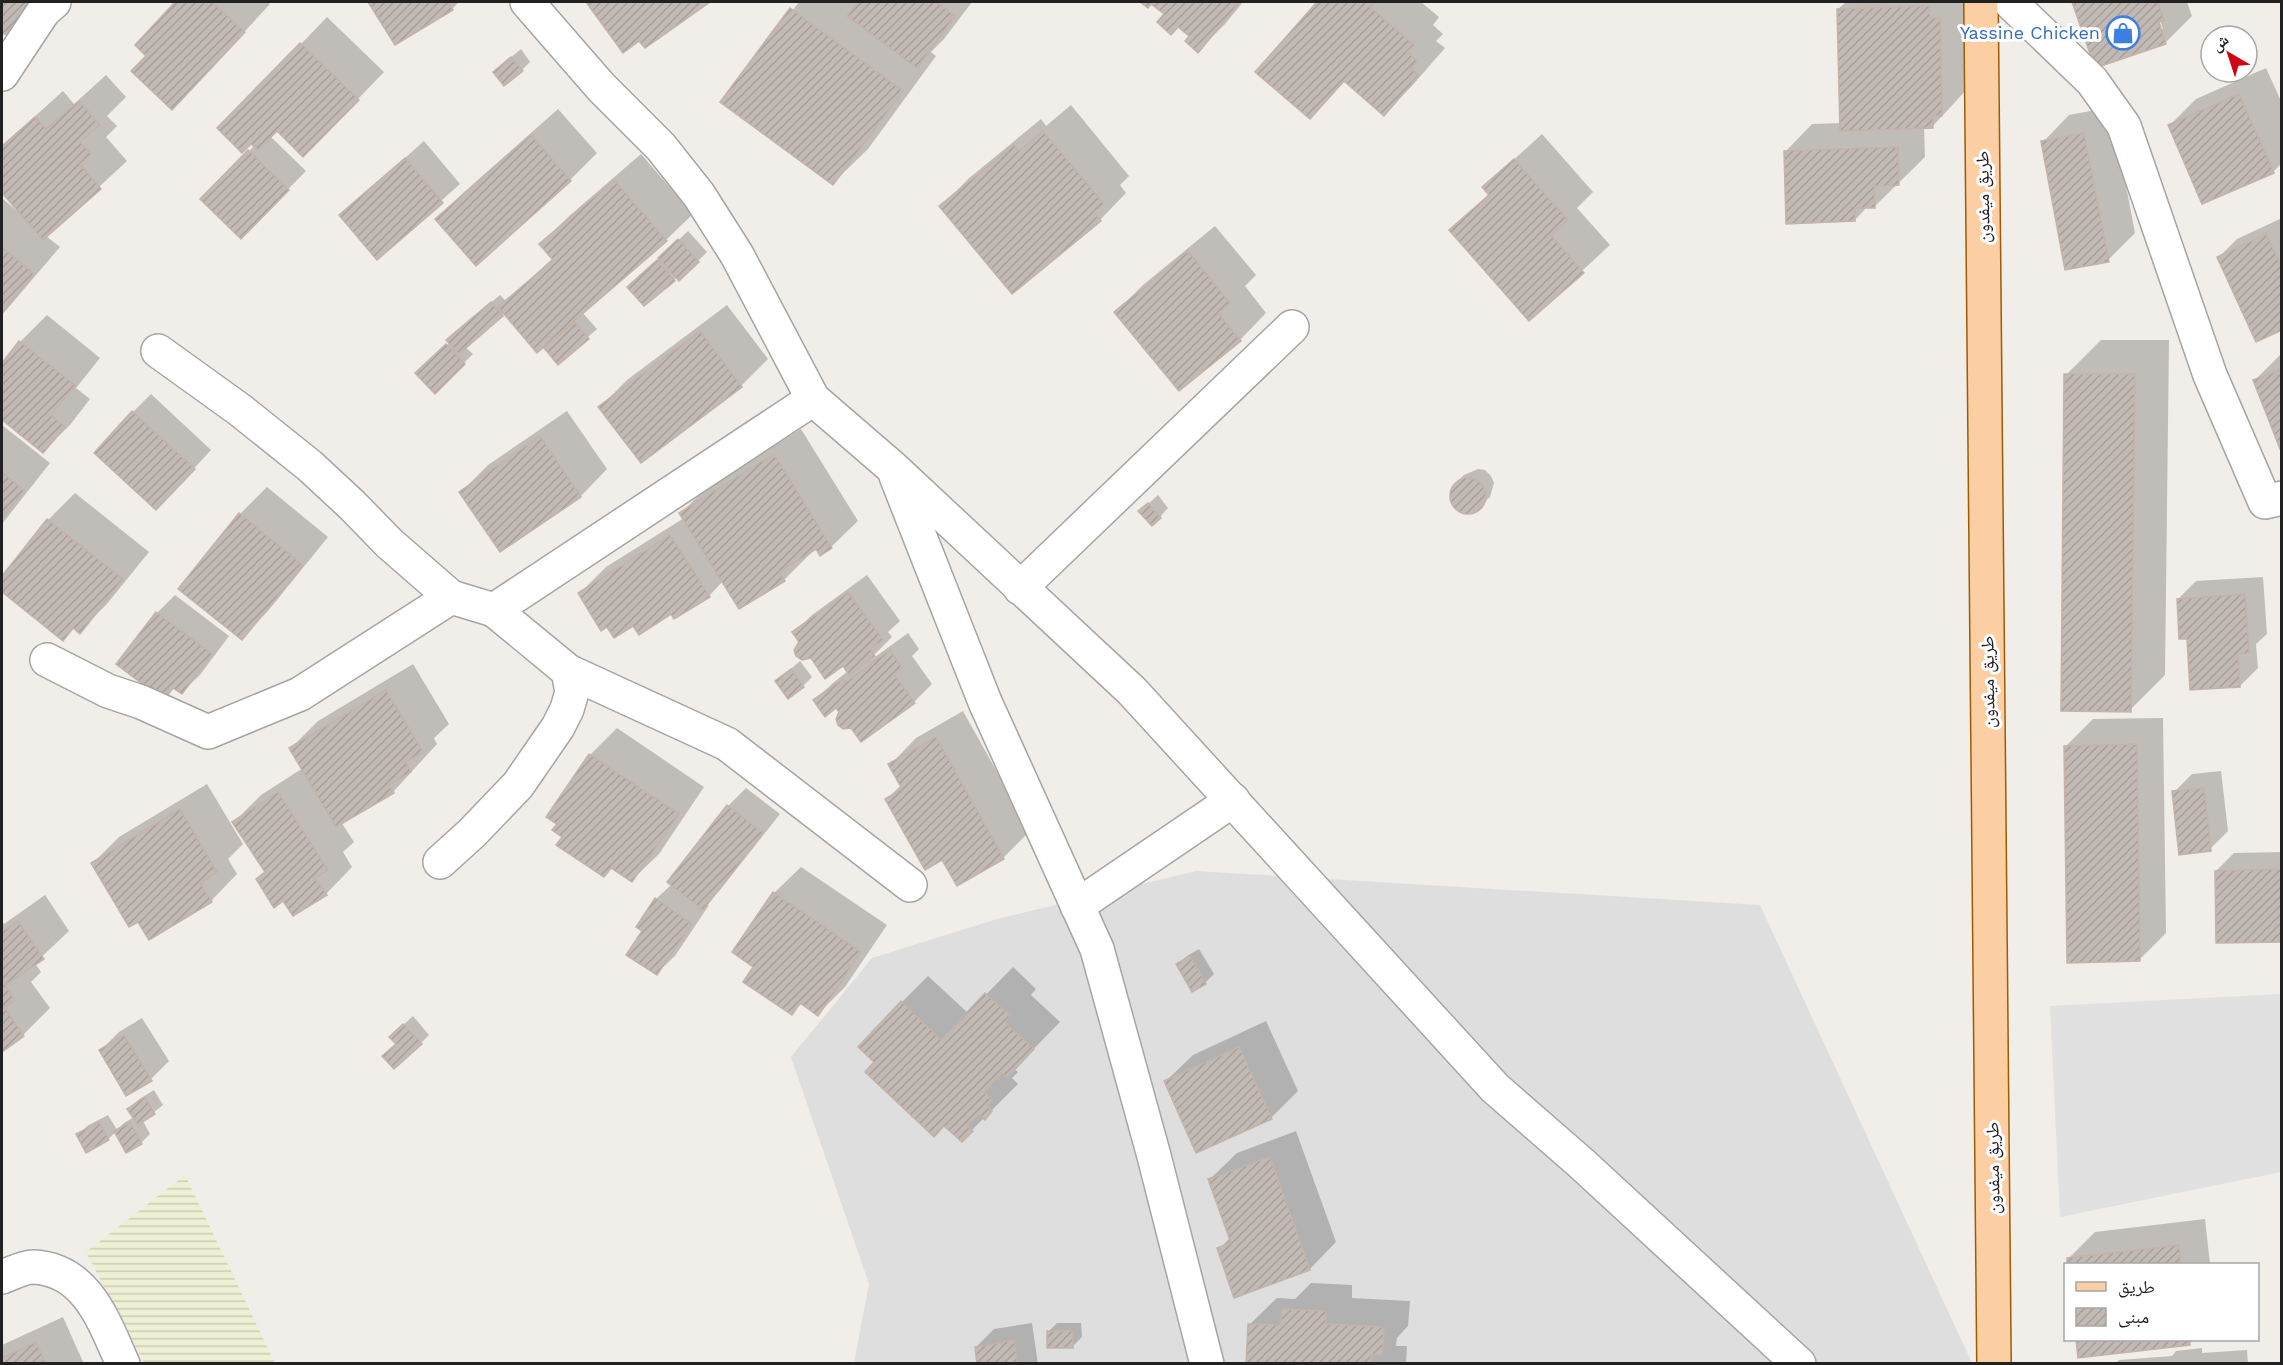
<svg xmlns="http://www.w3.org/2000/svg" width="2283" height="1365" viewBox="0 0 2283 1365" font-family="'Work Sans','Noto Naskh Arabic',sans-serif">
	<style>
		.residential { fill: #dfdede }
		.farmland { fill: url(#farmland-rules) }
		.parking { fill: #e1e1e1 }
		.shadow { fill: #0003; fill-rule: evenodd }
		.building { fill: url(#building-hatch); stroke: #c3b3aa; stroke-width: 1.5 }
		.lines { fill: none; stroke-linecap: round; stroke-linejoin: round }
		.minor-casing { stroke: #a5a5a5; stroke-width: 36 }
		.major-casing { stroke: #9c5d02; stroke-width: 36 }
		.minor { stroke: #fff; stroke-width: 33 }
		.major { stroke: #fbcea3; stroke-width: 33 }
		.labels { text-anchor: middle; stroke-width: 6; stroke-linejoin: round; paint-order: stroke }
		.shop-label { font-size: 18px; fill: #366cbe; stroke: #fff; text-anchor: end }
		.street-label { font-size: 18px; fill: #212121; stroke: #fff }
	</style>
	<defs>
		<pattern id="farmland-rules" width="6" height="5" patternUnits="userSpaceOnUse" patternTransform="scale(1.5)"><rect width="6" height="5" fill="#efefd4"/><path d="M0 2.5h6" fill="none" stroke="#cdcdb6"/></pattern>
		<pattern id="building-hatch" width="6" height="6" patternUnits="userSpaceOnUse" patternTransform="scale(1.5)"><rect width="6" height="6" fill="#c2b9b4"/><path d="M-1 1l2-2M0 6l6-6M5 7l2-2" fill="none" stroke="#a69f9a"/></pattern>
	</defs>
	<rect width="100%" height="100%" fill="#f1ede8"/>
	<!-- residential -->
	<path class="residential" d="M1196 871 1760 905 1972 1363H854L869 1284 791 1057 872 958 997 919Z"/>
	<!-- farmland -->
	<path class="farmland" d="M185 1175 275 1363H144L86 1252Z"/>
	<!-- parking -->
	<path class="parking" d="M2281 994V1172L2060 1217 2050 1006Z"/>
	<!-- shadow -->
	<g class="shadow">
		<path d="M2 2H45L15 37 2 31Z"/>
		<path d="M177 2H267L270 4 199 81 148 56 137 45Z"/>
		<path d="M370 2H459L452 9 395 43Z"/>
		<path d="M588 2H707L645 46 640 39 624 51Z"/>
		<path d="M799 2H972L944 39 931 52 936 56 868 149 833 183 722 102Z"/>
		<path d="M1142 2H1243L1225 24 1198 51 1191 36 1166 14 1152 2 1148 6Z"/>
		<path d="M1319 2H1421L1439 17 1433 25 1443 34 1436 41 1445 48 1411 87 1384 114 1346 80 1310 117 1258 72Z"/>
		<path d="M1846 2H1966L1968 88 1932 127H1924L1925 157 1875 206H1868L1855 220 1786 151 1812 124 1842 123 1838 9Z"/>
		<path d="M2074 2H2187L2192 16 2166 42 2096 66ZM2158 14 2163 29H2160Z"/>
		<path d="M327 17 384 72 330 128 277 129 270 136 306 171 241 237 202 199 255 145 301 44Z"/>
		<path d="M521 49 530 62 522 70 503 64Z"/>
		<path d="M2266 68 2282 103V163L2273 172 2169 126 2196 99Z"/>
		<path d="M106 75 126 97 107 116 117 126 106 137 127 161 46 236 60 247 2 315V198L17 211 18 209 2 191V146L63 91 74 104Z"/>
		<path d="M1071 105 1129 176 1120 185 1126 193 1100 220 942 206 968 179 1041 119 1046 126Z"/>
		<path d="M2111 107 2135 233 2108 260 2043 142 2069 115Z"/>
		<path d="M558 109 597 153 570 180 476 263 437 219 463 193Z"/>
		<path d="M1542 134 1593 192 1577 208 1610 245 1530 319 1451 230 1490 193 1484 187Z"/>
		<path d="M424 141 460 184 377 258 341 215Z"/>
		<path d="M641 154 693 214 666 240 582 312 597 329 558 363 559 336 557 334 504 313 465 347 473 354 435 392 417 373 450 342 457 331 500 295 506 301 553 258 541 244 568 217Z"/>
		<path d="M2282 218V329L2219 257 2237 239Z"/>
		<path d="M1215 226 1256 275 1245 286 1266 313 1240 340 1116 312 1143 285Z"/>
		<path d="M688 231 707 252 698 261 679 278 677 277 674 280 638 279Z"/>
		<path d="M727 305 768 359 741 386 600 407 627 380Z"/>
		<path d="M47 315 100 358 76 388 90 399 70 425 43 451 2 418V365L20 342Z"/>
		<path d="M2101 340H2169L2165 675 2130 710 2066 375Z"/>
		<path d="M2282 353V450L2255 380Z"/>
		<path d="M151 394 211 450 174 490 133 412Z"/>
		<path d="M567 411 607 469 581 496 501 550 461 492 488 465Z"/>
		<path d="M2 425 50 463 2 524Z"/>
		<path d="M801 429 858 521 831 547H816L809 551 811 553 784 580 723 581 709 596 672 612 634 624 579 594 606 567 684 518 681 513 708 486Z"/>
		<path d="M1478 469 1485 470 1491 476 1494 483 1490 497 1474 511 1467 513 1460 511 1451 499 1455 484 1464 475Z"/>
		<path d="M267 487 328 537 268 611 242 638 240 514Z"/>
		<path d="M75 493 149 552 106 605 79 632 74 628 63 639 2 590V578L48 520Z"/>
		<path d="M1158 495 1168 508 1160 517 1140 511Z"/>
		<path d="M867 575 900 621 888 632 892 637 870 659 871 660 908 633 919 649 912 656 932 684 914 702 852 727 837 706 815 700 833 683 848 671 843 664 801 642 794 633 812 615Z"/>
		<path d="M2263 577 2267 634 2256 644 2258 668 2240 686 2188 637 2178 599 2196 581Z"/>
		<path d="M175 595 229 636 200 675 182 692 174 687 163 698 118 664 157 613Z"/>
		<path d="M800 661 812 677 803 686 777 681Z"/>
		<path d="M413 664 449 724 434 738 437 744 393 792 341 822 354 842 343 852 352 867 326 894 284 899 257 879 266 871 234 822 261 795 303 768 291 748 318 721Z"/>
		<path d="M963 711 1030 831 1004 857 957 884 943 858 887 799 901 785 890 765 916 738Z"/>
		<path d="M2163 718 2166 933 2139 960 2066 746 2093 719Z"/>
		<path d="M617 728 704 787 659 854 632 880 564 836 590 755Z"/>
		<path d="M2221 771 2228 831 2210 849 2174 792 2192 774Z"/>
		<path d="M207 784 243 844 228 859 237 874 211 901 138 920 93 863 119 837Z"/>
		<path d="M746 788 780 814 720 890 706 904 709 905 675 956 657 973 644 931 656 899 672 884 669 882 728 806Z"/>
		<path d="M2282 852V940L2216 871 2234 853Z"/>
		<path d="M801 867 887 925 845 987 818 1014 802 1003 792 1013 755 966 774 893Z"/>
		<path d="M45 895 69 931 35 963 41 972 31 982 50 1008 23 1035 2 1050V921L4 924Z"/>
		<path d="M1199 949 1214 974 1205 983 1178 964 1187 956Z"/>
		<path d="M1013 967 1036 989 1031 995 1060 1022 1014 1069 1018 1072 1012 1078 1018 1084 962 1140 876 1062 902 1002 928 976 968 1013Z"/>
		<path d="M413 1016 429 1035 421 1043H397L400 1028Z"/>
		<path d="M142 1018 169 1061 151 1079 101 1050 119 1032Z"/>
		<path d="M1266 1021 1298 1091 1271 1118 1166 1081 1193 1055Z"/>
		<path d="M154 1090 163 1105 143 1121 150 1134 141 1143 127 1151 116 1132 108 1139 78 1135 87 1126 108 1115 117 1130 124 1123 134 1117 129 1109 138 1100Z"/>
		<path d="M1296 1131 1336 1242 1310 1269 1219 1249 1231 1237 1210 1179 1237 1153Z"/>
		<path d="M2205 1219 2210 1264H2069L2068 1259 2095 1232Z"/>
		<path d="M1311 1283 1352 1285V1298L1410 1301 1408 1326 1397 1338 1396 1346H1407L1406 1364H1248L1250 1324 1277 1298 1295 1299Z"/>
		<path d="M63 1317 84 1364H2V1345Z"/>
		<path d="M1032 1323 1038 1364H979L976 1347 994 1329Z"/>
		<path d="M1057 1323H1081L1082 1337 1073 1346 1048 1332Z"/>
		<path d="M2077 1340H2193L2190 1343 2079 1356Z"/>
		<path d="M2202 1348V1353L2247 1350 2248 1364H2115L2119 1360 2172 1356 2176 1351Z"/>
	</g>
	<!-- building -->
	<g class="building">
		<path d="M2 2H31L15 38 2 33Z"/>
		<path d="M175 2H212L245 32 172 110 131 71 146 56 135 45Z"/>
		<path d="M368 2H448L453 10 395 45Z"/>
		<path d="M586 2H710L645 48 639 41 623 53Z"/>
		<path d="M858 2H936L955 16 917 68 847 16Z"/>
		<path d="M1140 2H1238L1239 3 1198 53 1185 41 1189 36 1178 27 1171 35 1157 22 1164 14 1151 4 1148 8Z"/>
		<path d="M1317 2H1375L1370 7 1414 45 1407 52 1417 61 1411 68 1419 75 1384 116 1344 81 1310 119 1255 72Z"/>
		<path d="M2072 2H2158L2164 20 2159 22 2166 44 2095 68Z"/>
		<path d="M1929 6 1930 18H1940L1942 116H1933V128L1840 131 1837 9Z"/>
		<path d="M790 8 903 91 833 185 720 102Z"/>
		<path d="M300 43 359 100 303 157 277 131 258 150 251 144 242 153 217 128Z"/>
		<path d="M511 57 523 71 504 86 493 72Z"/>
		<path d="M2239 94 2274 173 2202 204 2168 125Z"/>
		<path d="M79 101 100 125 80 142 91 154 80 164 101 189 43 240 2 193V146L35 117 46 129Z"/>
		<path d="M1043 131 1104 204 1094 212 1101 221 1012 294 939 206 1014 145 1019 151Z"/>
		<path d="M2084 133 2109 262 2065 270 2041 141Z"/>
		<path d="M531 135 571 181 476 266 435 219Z"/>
		<path d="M1898 147 1899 185 1874 186 1875 208H1855V221L1786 224 1784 151Z"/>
		<path d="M248 150 289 190 241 239 200 199Z"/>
		<path d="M405 158 443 203 377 260 339 215Z"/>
		<path d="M1514 159 1568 220 1551 235 1584 273 1529 321 1449 230 1489 195 1482 187Z"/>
		<path d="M614 180 667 241 537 353 498 307 553 260 539 244Z"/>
		<path d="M2266 234 2282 268V330L2256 342 2217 257Z"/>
		<path d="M678 239 699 262 679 281 658 258Z"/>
		<path d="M2 247 34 274 2 313Z"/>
		<path d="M1188 251 1230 303 1218 313 1241 341 1179 391 1114 312Z"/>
		<path d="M657 260 675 281 644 306 627 287Z"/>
		<path d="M491 302 503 316 459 354 446 340Z"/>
		<path d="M575 322 589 339 558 365 544 348Z"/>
		<path d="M700 331 742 387 641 463 598 407Z"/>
		<path d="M19 341 75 385 51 415 65 427 43 453 2 420V363Z"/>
		<path d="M446 344 465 364 435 394 415 373Z"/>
		<path d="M2282 369V454L2253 380Z"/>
		<path d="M2064 374H2135L2131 712 2061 711Z"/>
		<path d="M132 411 195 469 156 510 94 453Z"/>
		<path d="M540 436 581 497 500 552 459 492Z"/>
		<path d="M774 454 832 548 820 556 816 549 779 572 785 581 739 609 679 513Z"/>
		<path d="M2 472 24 490 2 519Z"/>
		<circle cx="1468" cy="496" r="18"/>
		<path d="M1148 503 1161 518 1152 526 1138 511Z"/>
		<path d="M239 513 303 565 242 640 178 589Z"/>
		<path d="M47 519 123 579 80 634 73 628 63 641 2 592V576Z"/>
		<path d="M670 535 710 597 674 619 671 614 639 635 633 626 614 638 607 627 601 631 578 593Z"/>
		<path d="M848 592 883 640 870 649 875 656 849 675 843 666 825 679 811 658 802 660 796 656 794 650 799 642 792 632Z"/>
		<path d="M2245 594 2249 653 2238 654 2240 687 2190 690 2187 639H2179L2177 599Z"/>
		<path d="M156 612 212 654 182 694 173 688 164 700 116 664Z"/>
		<path d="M890 650 902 668 894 674 915 703 861 742 851 728 843 729 838 725 836 719 839 712 836 708 825 717 813 700 843 679 846 682Z"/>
		<path d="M791 669 804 687 788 699 775 681Z"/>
		<path d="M386 690 423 752 406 762 411 772 389 785 394 793 336 827 289 748Z"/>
		<path d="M936 737 1004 859 957 886 942 860 925 870 885 799 902 789 888 764Z"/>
		<path d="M2137 744 2140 961 2067 963 2064 746Z"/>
		<path d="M589 754 679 814 632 882 611 868 604 877 556 845 562 837 552 830 557 824 546 817Z"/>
		<path d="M2204 788 2211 851 2179 855 2172 791Z"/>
		<path d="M278 792 328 870 315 878 327 895 293 916 283 901 274 908 256 879 265 872 232 822Z"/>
		<path d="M727 805 763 833 703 910 667 882Z"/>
		<path d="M180 809 217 872 200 883 212 902 149 940 138 922 129 927 91 863Z"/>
		<path d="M2282 869V942L2216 943 2215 871Z"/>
		<path d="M773 892 861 952 818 1016 800 1003 792 1015 743 982 753 967 732 952Z"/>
		<path d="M655 898 692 924 657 975 626 955 642 931 636 927Z"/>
		<path d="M18 921 44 959 5 985 15 1000 4 1007 24 1036 2 1052V932Z"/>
		<path d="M1190 956 1206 984 1192 992 1176 964Z"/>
		<path d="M985 993 1010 1016 1005 1022 1034 1049 1007 1078 1002 1073 984 1092 992 1100 987 1106 992 1111 985 1120 979 1114 967 1126 973 1131 962 1142 944 1126 934 1137 865 1072 874 1062 858 1047 901 1001 941 1040Z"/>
		<path d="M403 1024 422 1044 394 1069 382 1056 396 1044 389 1037Z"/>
		<path d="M124 1035 152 1081 126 1096 99 1050Z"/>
		<path d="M1239 1047 1272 1119 1196 1153 1164 1081Z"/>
		<path d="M145 1097 155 1114 138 1125 127 1109Z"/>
		<path d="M99 1122 109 1140 86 1153 76 1134Z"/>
		<path d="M130 1122 142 1144 126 1153 114 1131Z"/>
		<path d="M1270 1157 1310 1270 1234 1298 1217 1248 1231 1243 1208 1179Z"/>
		<path d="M2179 1245 2181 1264H2067V1258Z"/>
		<path d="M1282 1309 1326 1311V1324L1384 1327 1382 1355 1371 1354V1364H1246L1248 1324 1281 1325Z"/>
		<rect x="1047" y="1331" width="26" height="17"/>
		<path d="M1014 1340 1018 1364H977L975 1347Z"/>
		<path d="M2076 1340H2190V1345L2078 1358Z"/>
		<path d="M36 1342 46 1364H2V1358Z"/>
	</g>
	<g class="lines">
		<!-- minor casing -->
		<g class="minor-casing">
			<g id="minor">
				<path d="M527 2 601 87 661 147 699 195 737 255 813 399 893 468 1132 691 1495 1088 1581 1163 1799 1364"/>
				<path d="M2010 2 2092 81 2124 126 2210 375 2265 502 2282 498"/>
				<path d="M2 74 43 12 54 2"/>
				<path d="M158 351 240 410 310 466 352 505 389 543 451 597"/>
				<path d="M896 476 985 702 1097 949 1154 1156 1207 1364"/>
				<path d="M1020 588 1292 327"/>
				<path d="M47 660 108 691 141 702 208 732 300 694 451 597 494 610 813 399"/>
				<path d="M568 671 727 744 910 885"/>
				<path d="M440 862 472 833 518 785 558 727 567 709 572 692 568 671 494 610"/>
				<path d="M1077 906 1233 800"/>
				<path d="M2 1277C11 1274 23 1267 33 1267 87 1269 104 1322 123 1364"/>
			</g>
		</g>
		<!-- major casing -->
		<g class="major-casing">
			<path id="major" d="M1981 2 1994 1364"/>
		</g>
		<!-- minor -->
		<use href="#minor" class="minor"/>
		<!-- major -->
		<use href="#major" class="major"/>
	</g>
	<!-- icons -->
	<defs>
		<g id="shop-ring" transform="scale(1.725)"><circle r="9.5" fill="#fff" stroke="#3f7fe0" stroke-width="1.5"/><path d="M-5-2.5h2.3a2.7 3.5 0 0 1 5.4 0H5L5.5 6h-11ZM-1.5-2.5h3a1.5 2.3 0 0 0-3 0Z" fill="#3f7fe0"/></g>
	</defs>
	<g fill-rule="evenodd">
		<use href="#shop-ring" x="2123" y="33"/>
	</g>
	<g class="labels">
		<!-- shop labels -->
		<g class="shop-label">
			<text x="2100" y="39">Yassine Chicken</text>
		</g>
		<!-- street labels -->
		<g class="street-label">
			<text transform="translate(1983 197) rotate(-91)" y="6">طريق ميفدون</text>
			<text transform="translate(1988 682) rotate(-91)" y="6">طريق ميفدون</text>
			<text transform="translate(1993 1168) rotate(-91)" y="6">طريق ميفدون</text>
		</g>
	</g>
	<!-- border -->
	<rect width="2283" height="1365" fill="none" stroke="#212121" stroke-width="6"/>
	<!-- legend -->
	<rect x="2064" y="1263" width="195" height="78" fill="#ffffff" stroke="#a6a6a6" stroke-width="1.5"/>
	<rect x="2076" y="1282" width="30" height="9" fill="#fbcea3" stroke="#a6a6a6" stroke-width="1.5"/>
	<text x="2118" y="1293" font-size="18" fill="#212121">طريق</text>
	<rect x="2076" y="1308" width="30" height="18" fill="url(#building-hatch)" stroke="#a6a6a6" stroke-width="1.5"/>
	<text x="2118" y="1323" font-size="18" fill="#212121">مبنى</text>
	<!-- north arrow -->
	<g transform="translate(2229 54) rotate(321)"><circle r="28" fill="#ffffff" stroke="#a6a6a6" stroke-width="1.5"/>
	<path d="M0-4.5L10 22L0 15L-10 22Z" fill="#d00213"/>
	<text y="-9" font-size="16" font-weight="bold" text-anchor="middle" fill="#212121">ش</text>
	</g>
</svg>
